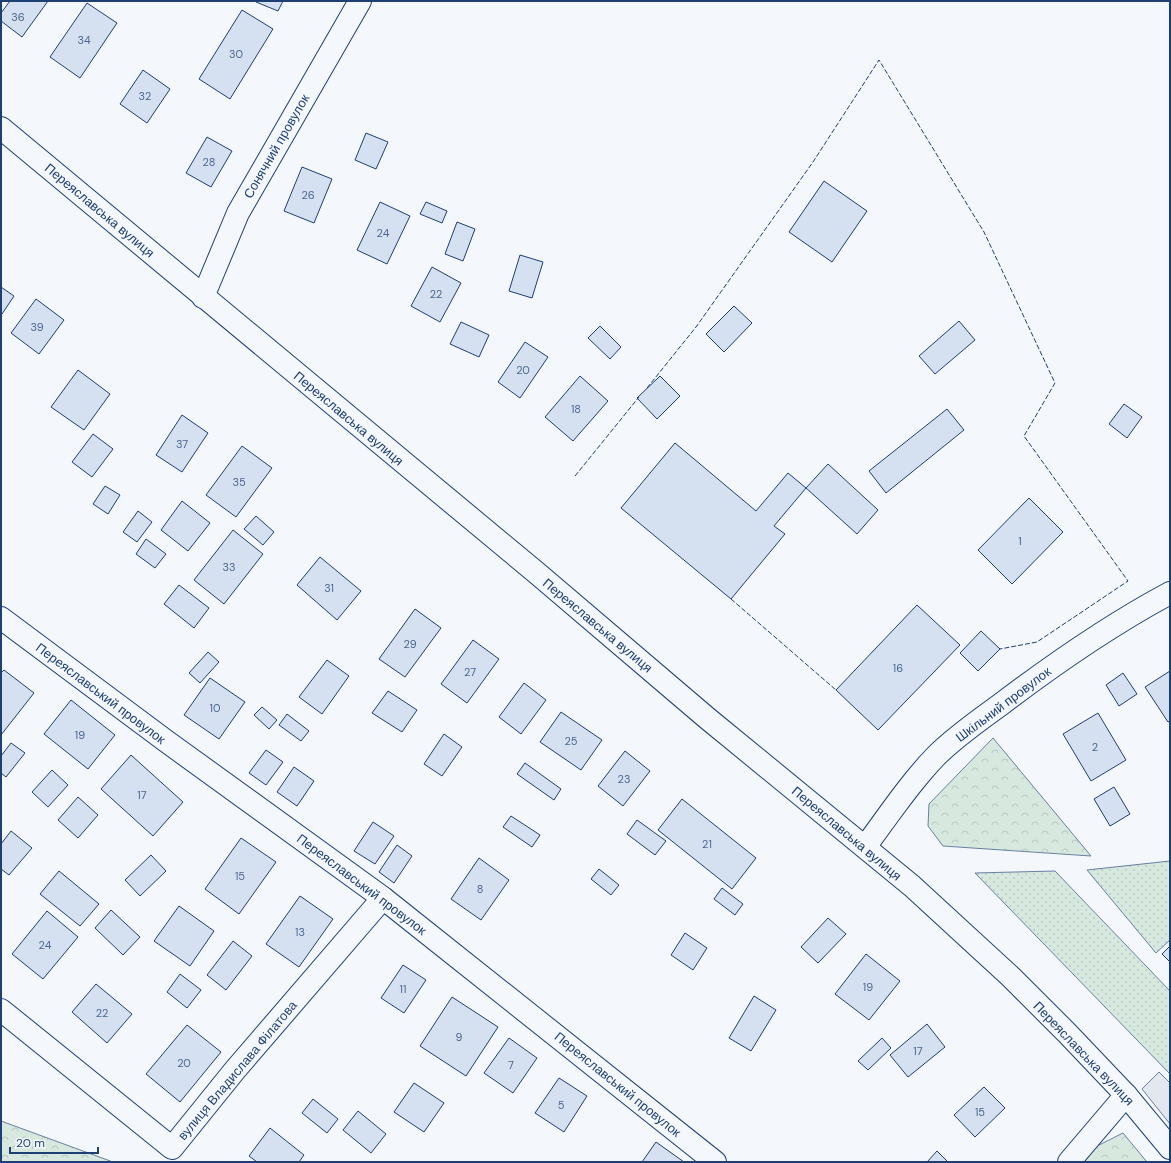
<svg xmlns="http://www.w3.org/2000/svg" width="1171" height="1163" viewBox="0 0 1171 1163" font-family="'DM Sans',sans-serif">
	<style>
		.grass { fill: url(#grass-dots); stroke: #687fa3 }
		.forest { fill: url(#forest-crowns); stroke: #687fa3 }
		.parking { fill: #e3e8f0; stroke: #687fa3 }
		.building { fill: #d5e0f0; stroke: #1d3f73 }
		.lines { fill: none; stroke-linecap: round; stroke-linejoin: round }
		.minor-casing { stroke: #1d3f73; stroke-width: 24 }
		.secondary-casing { stroke: #1d3f73; stroke-width: 24 }
		.minor { stroke: #f4f7fb; stroke-width: 22 }
		.secondary { stroke: #f4f7fb; stroke-width: 22 }
		.fence { stroke: #1d3f73; stroke-width: 1; stroke-dasharray: 5 2; stroke-linecap: butt }
		.labels { text-anchor: middle; stroke-width: 3; stroke-linejoin: round; paint-order: stroke }
		.number-label { font-size: 11px; fill: #4b6792 }
		.street-label { font-size: 13px; fill: #1d3f73; stroke: #f4f7fb }
	</style>
	<defs>
		<pattern id="grass-dots" width="8" height="8" patternUnits="userSpaceOnUse"><rect width="8" height="8" fill="#d7e8df"/><path d="M2 2h.1M6 6h.1" fill="none" stroke="#b8c8c3" stroke-width="1.8" stroke-linecap="round"/></pattern>
		<pattern id="forest-crowns" width="20" height="18" patternUnits="userSpaceOnUse"><rect width="20" height="18" fill="#d7e8df"/><path d="M2 6a3 3 0 1 1 6 0M12 15a3 3 0 1 1 6 0" fill="none" stroke="#b8c8c3"/></pattern>
	</defs>
	<rect width="100%" height="100%" fill="#f4f7fb"/>
	<!-- grass -->
	<g class="grass">
		<path d="M1170 861V940L1156 953 1087 870Z"/>
		<path d="M1055 871 1170 991V1074L975 873Z"/>
	</g>
	<!-- forest -->
	<g class="forest">
		<path d="M993 738 1091 856 943 846 928 826 929 804Z"/>
		<path d="M1 1121 113 1162H1Z"/>
		<path d="M1123 1133 1147 1162H1080L1087 1151Z"/>
	</g>
	<!-- parking -->
	<path class="parking" d="M1159 1072 1170 1083V1124L1142 1089Z"/>
	<!-- building -->
	<g class="building">
		<path d="M10 1H48L22 37 1 21V13Z"/>
		<path d="M257 1H283L278 11 256 2Z"/>
		<path d="M87 3 117 23 80 78 50 57Z"/>
		<path d="M242 10 273 29 230 99 199 79Z"/>
		<path d="M143 70 170 89 147 123 120 104Z"/>
		<path d="M366 133 388 142 376 169 355 160Z"/>
		<path d="M207 137 232 151 211 187 186 173Z"/>
		<path d="M302 167 332 179 314 223 284 211Z"/>
		<path d="M824 181 867 211 832 262 789 232Z"/>
		<path d="M380 202 410 216 387 264 357 250Z"/>
		<path d="M426 202 447 211 442 223 420 214Z"/>
		<path d="M457 222 475 229 463 261 445 254Z"/>
		<path d="M520 255 543 262 532 298 509 291Z"/>
		<path d="M432 267 461 283 440 322 411 306Z"/>
		<path d="M1 287 14 296 2 314 1 313Z"/>
		<path d="M36 299 64 320 39 354 11 333Z"/>
		<path d="M734 306 752 323 724 352 706 334Z"/>
		<path d="M959 321 975 340 935 374 919 356Z"/>
		<path d="M461 322 489 335 479 357 450 344Z"/>
		<path d="M600 326 621 347 610 359 588 338Z"/>
		<path d="M525 342 548 357 520 398 498 382Z"/>
		<path d="M78 370 110 394 84 430 51 407Z"/>
		<path d="M580 376 608 401 573 441 545 417Z"/>
		<path d="M660 376 680 396 657 419 637 398Z"/>
		<path d="M1124 404 1142 417 1127 438 1109 424Z"/>
		<path d="M947 409 964 430 886 493 869 471Z"/>
		<path d="M182 415 208 433 182 472 156 455Z"/>
		<path d="M93 434 113 449 92 477 72 462Z"/>
		<path d="M675 443 756 511 788 473 806 488 774 526 785 534 731 599 621 508Z"/>
		<path d="M242 446 272 468 236 517 206 495Z"/>
		<path d="M828 464 878 510 857 534 806 488Z"/>
		<path d="M105 486 120 495 108 514 93 504Z"/>
		<path d="M1029 498 1063 532 1012 584 978 550Z"/>
		<path d="M182 501 210 523 188 551 161 530Z"/>
		<path d="M138 511 152 522 137 542 123 532Z"/>
		<path d="M256 516 274 532 263 545 244 529Z"/>
		<path d="M233 530 263 554 224 604 194 580Z"/>
		<path d="M146 539 166 554 155 568 136 554Z"/>
		<path d="M320 557 361 591 337 620 297 585Z"/>
		<path d="M179 585 209 608 194 628 164 604Z"/>
		<path d="M917 605 960 645 878 730 836 690Z"/>
		<path d="M415 609 441 628 405 677 379 659Z"/>
		<path d="M981 631 1000 649 978 671 960 653Z"/>
		<path d="M473 640 499 659 467 703 441 684Z"/>
		<path d="M208 652 219 662 200 683 189 673Z"/>
		<path d="M327 660 349 676 322 714 299 697Z"/>
		<path d="M4 670 34 693 1 735V673Z"/>
		<path d="M1170 671V721L1168 722 1145 687Z"/>
		<path d="M1123 673 1137 694 1119 706 1106 685Z"/>
		<path d="M210 678 245 702 219 739 184 715Z"/>
		<path d="M524 683 546 700 521 734 499 717Z"/>
		<path d="M388 691 417 710 402 732 372 713Z"/>
		<path d="M71 700 115 735 88 769 44 734Z"/>
		<path d="M262 707 277 720 269 729 254 715Z"/>
		<path d="M561 712 602 740 581 770 540 742Z"/>
		<path d="M1098 713 1126 760 1091 781 1063 734Z"/>
		<path d="M287 714 309 731 301 741 279 725Z"/>
		<path d="M444 734 462 747 442 776 424 764Z"/>
		<path d="M11 743 25 753 6 777 1 773V756Z"/>
		<path d="M266 750 283 762 266 785 249 773Z"/>
		<path d="M625 751 650 771 623 806 598 786Z"/>
		<path d="M131 755 183 802 153 836 101 789Z"/>
		<path d="M525 763 561 789 554 800 517 774Z"/>
		<path d="M294 767 314 781 297 806 277 792Z"/>
		<path d="M52 770 68 785 48 807 32 792Z"/>
		<path d="M1114 787 1130 814 1110 826 1094 799Z"/>
		<path d="M78 797 98 815 78 838 58 820Z"/>
		<path d="M682 799 756 858 732 889 658 830Z"/>
		<path d="M511 816 540 835 532 847 503 827Z"/>
		<path d="M637 820 666 841 655 855 627 834Z"/>
		<path d="M373 822 394 836 375 864 354 851Z"/>
		<path d="M11 831 32 848 9 875 1 869V844Z"/>
		<path d="M241 838 276 862 239 914 205 889Z"/>
		<path d="M397 845 412 856 394 883 379 872Z"/>
		<path d="M151 855 166 871 140 896 125 880Z"/>
		<path d="M479 858 509 880 481 920 451 899Z"/>
		<path d="M599 869 619 885 611 895 591 879Z"/>
		<path d="M59 871 99 904 80 926 40 894Z"/>
		<path d="M722 888 743 904 735 915 714 899Z"/>
		<path d="M300 896 333 919 299 967 266 944Z"/>
		<path d="M179 906 214 931 190 966 154 941Z"/>
		<path d="M111 910 140 937 123 955 95 928Z"/>
		<path d="M47 911 78 937 43 979 12 954Z"/>
		<path d="M828 918 846 934 818 963 801 947Z"/>
		<path d="M685 933 707 948 693 970 671 955Z"/>
		<path d="M233 941 252 956 226 990 207 975Z"/>
		<path d="M1170 946V962L1162 954Z"/>
		<path d="M866 954 900 981 869 1020 835 994Z"/>
		<path d="M403 965 426 980 404 1013 381 998Z"/>
		<path d="M180 974 201 990 187 1008 167 992Z"/>
		<path d="M96 984 132 1014 107 1043 72 1012Z"/>
		<path d="M754 996 776 1010 751 1051 729 1038Z"/>
		<path d="M452 997 498 1027 466 1076 420 1046Z"/>
		<path d="M927 1024 945 1047 908 1077 890 1055Z"/>
		<path d="M187 1025 221 1052 180 1102 146 1074Z"/>
		<path d="M509 1038 537 1058 513 1093 484 1073Z"/>
		<path d="M882 1038 891 1048 868 1070 858 1061Z"/>
		<path d="M559 1078 587 1096 564 1132 535 1113Z"/>
		<path d="M414 1083 444 1103 424 1132 394 1112Z"/>
		<path d="M984 1087 1005 1108 975 1137 954 1115Z"/>
		<path d="M313 1099 338 1119 327 1133 302 1113Z"/>
		<path d="M358 1111 386 1134 371 1153 343 1130Z"/>
		<path d="M270 1128 304 1155 299 1162H257L249 1156Z"/>
		<path d="M656 1142 684 1162H642Z"/>
		<path d="M937 1151 948 1162H927Z"/>
	</g>
	<g class="lines">
		<!-- minor casing -->
		<g class="minor-casing">
			<g id="minor">
				<path d="M203 297 238 213 360 1"/>
				<path d="M1 618 166 741 383 898 715 1162"/>
				<path d="M865 847C888 816 909 784 936 756 955 737 978 721 1000 705 1054 664 1110 625 1170 593"/>
				<path d="M1 1010 172 1148 235 1070 383 898"/>
				<path d="M1069 1162 1126 1095"/>
			</g>
		</g>
		<!-- secondary casing -->
		<g class="secondary-casing">
			<path id="secondary" d="M1 128 538 574 707 718 912 886 1011 977 1067 1033 1126 1095 1170 1148"/>
		</g>
		<!-- minor -->
		<use href="#minor" class="minor"/>
		<!-- secondary -->
		<use href="#secondary" class="secondary"/>
		<!-- fence -->
		<g class="fence">
			<path d="M647 388 696 327 813 162 879 60 984 232 1055 383 1024 436 1128 581 1037 642 1000 649"/>
			<path d="M575 476 639 397"/>
			<path d="M731 599 836 690"/>
		</g>
	</g>
	<g class="labels">
		<!-- number labels -->
		<g class="number-label">
			<text x="18" y="21">36</text>
			<text x="84" y="44">34</text>
			<text x="236" y="58">30</text>
			<text x="145" y="100">32</text>
			<text x="209" y="166">28</text>
			<text x="308" y="199">26</text>
			<text x="383" y="237">24</text>
			<text x="436" y="298">22</text>
			<text x="37" y="331">39</text>
			<text x="523" y="374">20</text>
			<text x="576" y="413">18</text>
			<text x="182" y="448">37</text>
			<text x="239" y="486">35</text>
			<text x="1020" y="545">1</text>
			<text x="229" y="571">33</text>
			<text x="329" y="592">31</text>
			<text x="410" y="648">29</text>
			<text x="898" y="672">16</text>
			<text x="470" y="676">27</text>
			<text x="215" y="712">10</text>
			<text x="80" y="739">19</text>
			<text x="571" y="745">25</text>
			<text x="1095" y="751">2</text>
			<text x="624" y="783">23</text>
			<text x="142" y="799">17</text>
			<text x="707" y="848">21</text>
			<text x="240" y="880">15</text>
			<text x="480" y="893">8</text>
			<text x="300" y="936">13</text>
			<text x="45" y="949">24</text>
			<text x="868" y="991">19</text>
			<text x="403" y="993">11</text>
			<text x="102" y="1017">22</text>
			<text x="459" y="1041">9</text>
			<text x="918" y="1055">17</text>
			<text x="184" y="1067">20</text>
			<text x="511" y="1069">7</text>
			<text x="561" y="1109">5</text>
			<text x="980" y="1116">15</text>
		</g>
		<!-- street labels -->
		<g class="street-label">
			<text transform="translate(276 146) rotate(-60)" y="5">Сонячний провулок</text>
			<text transform="translate(100 210) rotate(40)" y="5">Переяславська вулиця</text>
			<text transform="translate(349 418) rotate(40)" y="5">Переяславська вулиця</text>
			<text transform="translate(598 625) rotate(40)" y="5">Переяславська вулиця</text>
			<text transform="translate(101 693) rotate(37)" y="5">Переяславський провулок</text>
			<text transform="translate(1003 704) rotate(-37)" y="5">Шкільний провулок</text>
			<text transform="translate(847 833) rotate(40)" y="5">Переяславська вулиця</text>
			<text transform="translate(362 884) rotate(37)" y="5">Переяславський провулок</text>
			<text transform="translate(1084 1053) rotate(46)" y="5">Переяславська вулиця</text>
			<text transform="translate(237 1070) rotate(-50)" y="5">вулиця Владислава Філатова</text>
			<text transform="translate(618 1084) rotate(39)" y="5">Переяславський провулок</text>
		</g>
	</g>
	<!-- border -->
	<rect width="1171" height="1163" fill="none" stroke="#1d3f73" stroke-width="4"/>
	<!-- scale -->
	<path d="M10 1147v6h88v-6" fill="none" stroke="#1d3f73" stroke-width="2"/>
	<text x="16" y="1147" font-size="12" fill="#1d3f73" stroke="#f4f7fb" stroke-width="3" paint-order="stroke">20 m</text>
</svg>
